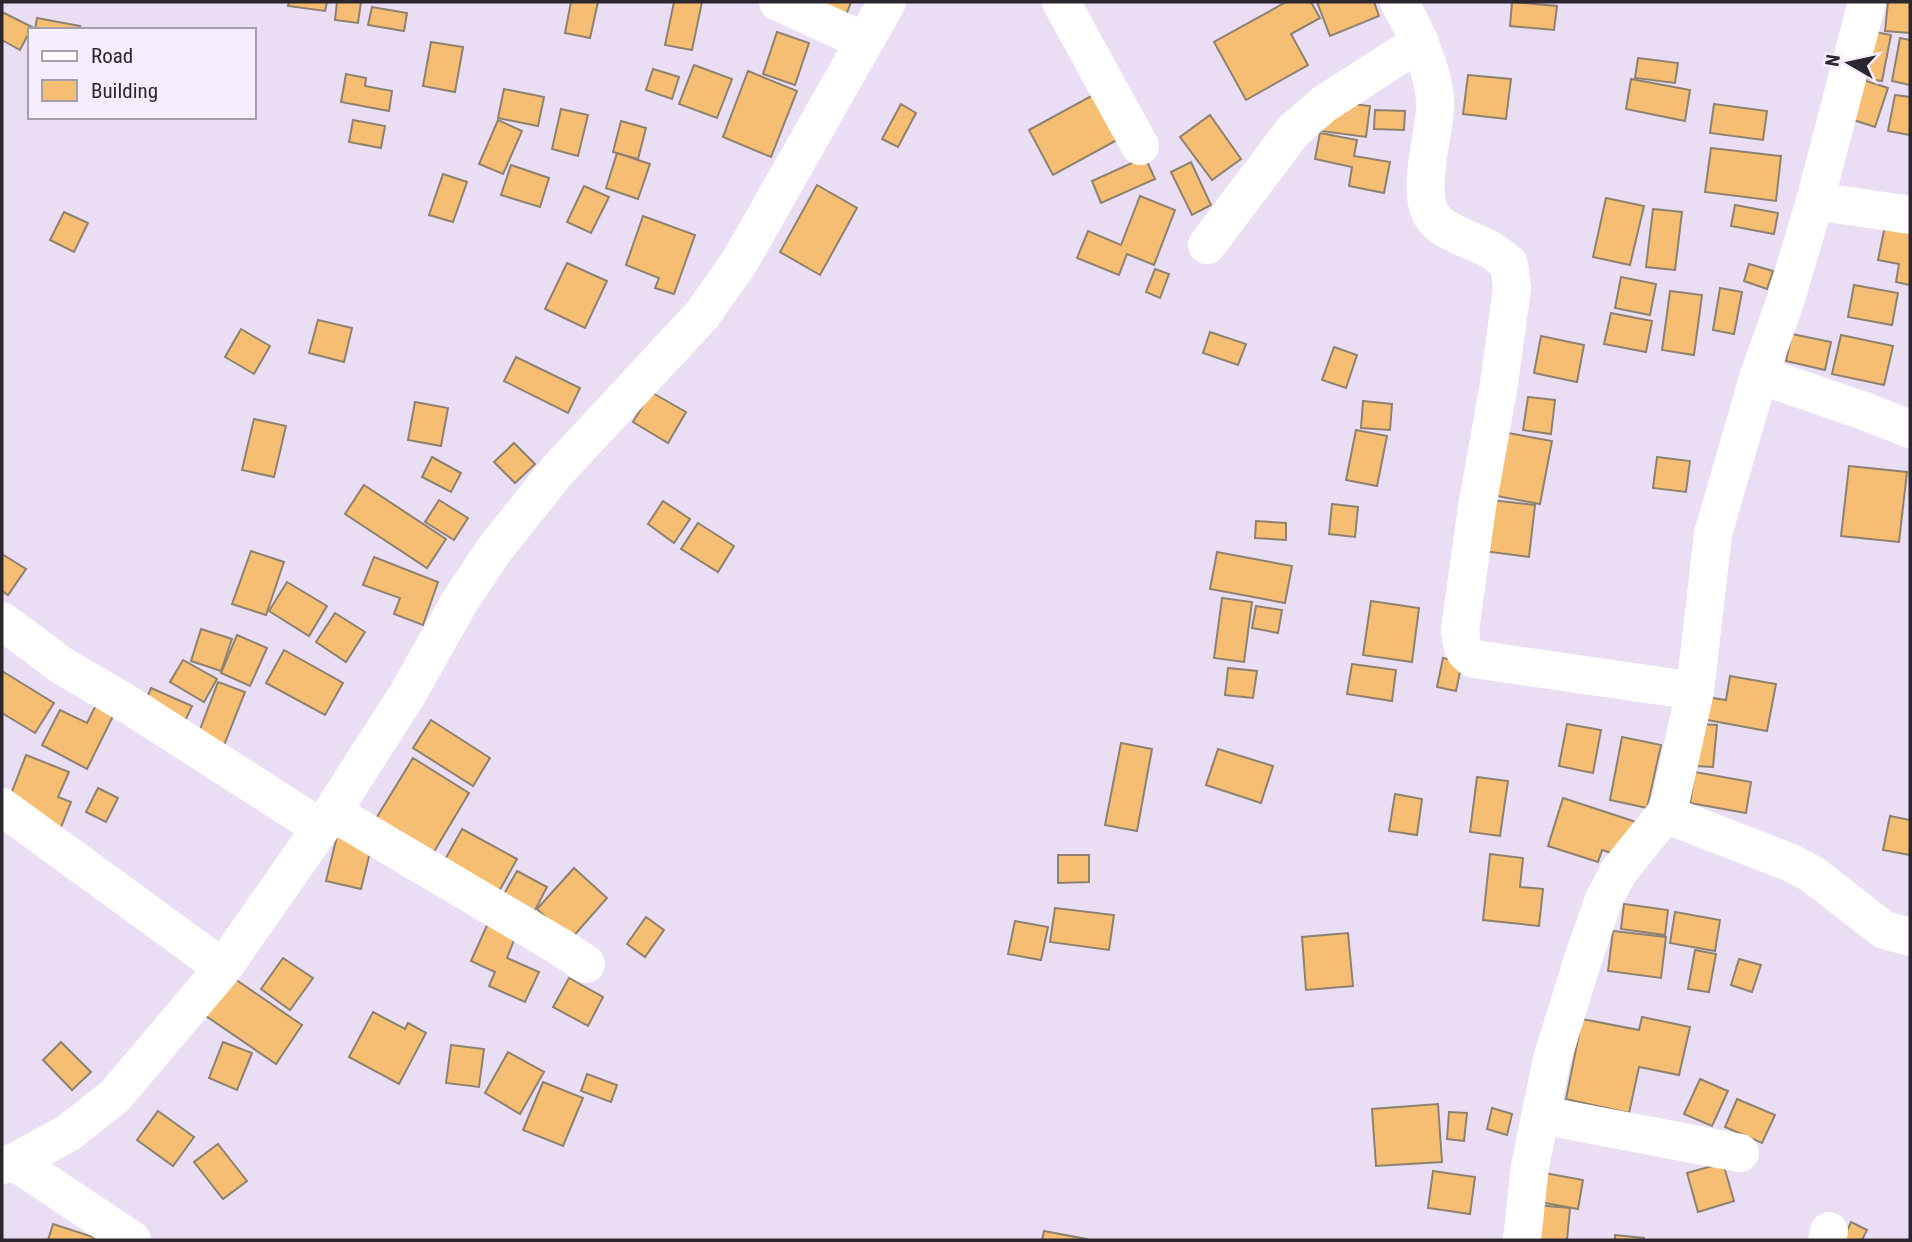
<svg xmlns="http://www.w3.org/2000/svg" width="1912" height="1242" viewBox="0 0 1912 1242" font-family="'Roboto Condensed',sans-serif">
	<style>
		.building { fill: #f6be72; stroke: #8f816f; stroke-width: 2 }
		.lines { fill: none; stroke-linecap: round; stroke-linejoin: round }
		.minor { stroke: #fff; stroke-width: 38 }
	</style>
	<rect width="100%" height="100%" fill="#eadef4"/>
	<!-- building -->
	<g class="building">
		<path d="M289 2H327L325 11 288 6Z"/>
		<path d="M337 2H361L358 23 335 20Z"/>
		<path d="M571 2H598L590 38 565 33Z"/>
		<path d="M674 2H702L692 50 665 45Z"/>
		<path d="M826 2H851L845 18 823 9Z"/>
		<path d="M1286 2H1311L1320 18 1291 34 1308 65 1246 100 1214 42Z"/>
		<path d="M1317 2H1374L1379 16 1330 36Z"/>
		<path d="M1512 2 1557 6 1554 30 1510 26Z"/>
		<path d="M1888 2H1910V33L1885 31Z"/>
		<path d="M372 7 407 13 404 31 368 25Z"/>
		<path d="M2 12 32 27 20 50 2 40Z"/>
		<path d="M37 18 80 26 79 30H35Z"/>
		<path d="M1860 29 1891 35 1882 81 1852 76Z"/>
		<path d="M777 32 809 43 795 85 763 74Z"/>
		<path d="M1900 38 1910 40V85L1892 81Z"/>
		<path d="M431 42 463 47 455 92 423 86Z"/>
		<path d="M1638 58 1678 63 1675 83 1635 78Z"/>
		<path d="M694 65 732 79 717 118 679 104Z"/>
		<path d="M653 69 679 77 672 99 646 90Z"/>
		<path d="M748 71 797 91 771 157 723 137Z"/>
		<path d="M346 74 366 78 365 86 392 91 389 111 341 102Z"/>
		<path d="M1468 75 1511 79 1506 119 1463 114Z"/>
		<path d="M1851 76 1888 88 1875 127 1838 115Z"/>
		<path d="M1631 79 1690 90 1685 121 1626 109Z"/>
		<path d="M504 89 544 97 538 126 498 118Z"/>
		<path d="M1104 89 1128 134 1053 175 1029 130Z"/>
		<path d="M1895 95 1910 97V135L1888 131Z"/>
		<path d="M1311 99 1370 106 1366 137 1306 129Z"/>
		<path d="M901 104 916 113 898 147 882 139Z"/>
		<path d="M1714 104 1767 111 1763 140 1710 133Z"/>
		<path d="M561 109 588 115 578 156 552 149Z"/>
		<path d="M1375 110 1405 111 1404 130 1374 129Z"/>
		<path d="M1210 115 1241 159 1212 180 1180 137Z"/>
		<path d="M353 120 385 126 381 148 349 142Z"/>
		<path d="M498 120 522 131 503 174 479 164Z"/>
		<path d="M621 121 646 128 638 159 613 152Z"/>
		<path d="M1320 133 1357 140 1354 156 1390 162 1384 193 1349 186 1352 167 1315 159Z"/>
		<path d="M1711 148 1781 156 1776 201 1705 192Z"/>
		<path d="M617 153 650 164 638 199 606 188Z"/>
		<path d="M1145 157 1155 179 1101 203 1092 181Z"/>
		<path d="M1191 162 1211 205 1192 215 1171 172Z"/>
		<path d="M511 165 549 178 540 207 501 195Z"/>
		<path d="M443 174 467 182 453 222 429 215Z"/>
		<path d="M817 185 857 208 820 275 780 252Z"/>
		<path d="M584 186 609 197 591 233 567 222Z"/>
		<path d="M1140 196 1175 210 1154 265 1127 254 1119 275 1077 258 1088 231 1121 245Z"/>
		<path d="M1606 198 1644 206 1630 265 1593 257Z"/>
		<path d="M1735 205 1778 213 1774 234 1731 226Z"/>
		<path d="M1653 209 1682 212 1675 270 1646 267Z"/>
		<path d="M64 212 88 223 74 252 50 240Z"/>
		<path d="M643 216 695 235 674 294 655 288 659 278 626 265Z"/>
		<path d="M1887 216 1910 220V285L1896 282 1899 264 1878 260Z"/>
		<path d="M567 263 607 281 585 328 545 309Z"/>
		<path d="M1749 264 1773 271 1767 289 1744 281Z"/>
		<path d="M1155 269 1169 274 1160 298 1146 292Z"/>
		<path d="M1621 277 1656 284 1650 315 1615 308Z"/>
		<path d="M1854 285 1898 293 1892 325 1848 317Z"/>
		<path d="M1720 288 1742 292 1734 334 1713 330Z"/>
		<path d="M1670 291 1702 295 1694 355 1662 350Z"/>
		<path d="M1611 313 1652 321 1646 352 1604 344Z"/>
		<path d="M318 320 352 328 344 362 309 353Z"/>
		<path d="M241 329 270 346 254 374 225 357Z"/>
		<path d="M1210 332 1246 344 1238 365 1203 353Z"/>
		<path d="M1792 334 1831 342 1825 370 1786 361Z"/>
		<path d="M1841 335 1893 346 1884 385 1832 374Z"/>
		<path d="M1541 336 1584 345 1577 382 1534 373Z"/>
		<path d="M1334 347 1357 355 1346 388 1322 380Z"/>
		<path d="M516 357 580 388 568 413 504 381Z"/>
		<path d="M651 392 686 412 668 443 633 422Z"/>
		<path d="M1528 397 1555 400 1551 434 1523 430Z"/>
		<path d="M1363 401 1392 404 1390 430 1361 428Z"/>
		<path d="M415 402 448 408 441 446 408 440Z"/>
		<path d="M254 419 286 426 274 477 242 470Z"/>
		<path d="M1356 430 1387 436 1377 486 1346 480Z"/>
		<path d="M1508 433 1552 441 1540 504 1497 496Z"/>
		<path d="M514 443 535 464 515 483 494 462Z"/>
		<path d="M432 457 461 473 451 492 422 477Z"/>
		<path d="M1657 457 1690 461 1686 492 1653 488Z"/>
		<path d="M1849 466 1907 472 1899 542 1841 536Z"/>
		<path d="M364 485 446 539 427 568 345 514Z"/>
		<path d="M1482 499 1535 505 1529 557 1475 550Z"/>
		<path d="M439 500 468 518 454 540 425 522Z"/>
		<path d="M663 501 690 519 674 543 648 524Z"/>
		<path d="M1332 504 1358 507 1355 537 1329 534Z"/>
		<path d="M1256 521 1286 523V540L1255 538Z"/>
		<path d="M698 523 734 546 718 572 681 549Z"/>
		<path d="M251 551 284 562 266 615 232 604Z"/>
		<path d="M1217 552 1292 566 1285 603 1210 589Z"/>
		<path d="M2 554 26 569 8 595 2 591Z"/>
		<path d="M374 557 438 582 423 625 394 614 400 598 363 585Z"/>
		<path d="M287 582 327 606 309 636 269 611Z"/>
		<path d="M1222 598 1252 602 1244 662 1214 658Z"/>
		<path d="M1371 601 1419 608 1412 662 1363 655Z"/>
		<path d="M1256 606 1282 610 1278 633 1252 628Z"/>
		<path d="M335 613 365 632 346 662 316 642Z"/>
		<path d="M201 629 232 639 221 671 191 661Z"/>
		<path d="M237 635 267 648 250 686 221 673Z"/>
		<path d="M284 650 343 683 325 715 266 683Z"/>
		<path d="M1443 658 1462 662 1456 691 1437 687Z"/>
		<path d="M183 660 217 679 204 702 170 682Z"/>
		<path d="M1352 664 1396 670 1392 701 1347 694Z"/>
		<path d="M1228 668 1257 671 1253 698 1225 695Z"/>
		<path d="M2 671 54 703 35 733 2 713Z"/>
		<path d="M1730 676 1776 684 1767 731 1702 719 1706 697 1726 700Z"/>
		<path d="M218 682 245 692 219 758 193 748Z"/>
		<path d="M151 688 192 706 179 734 139 716Z"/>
		<path d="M100 697 118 706 87 769 42 745 60 710 87 723Z"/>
		<path d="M431 720 490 758 473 786 413 748Z"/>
		<path d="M1567 724 1601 730 1593 773 1559 766Z"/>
		<path d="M1699 724 1717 725 1713 767 1695 766Z"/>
		<path d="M1622 737 1661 745 1647 808 1610 800Z"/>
		<path d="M1121 743 1152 749 1137 831 1105 825Z"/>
		<path d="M1218 749 1273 766 1261 803 1206 785Z"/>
		<path d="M26 755 69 772 58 797 71 802 52 850 3 815Z"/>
		<path d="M413 758 469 793 426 865 369 830Z"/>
		<path d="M1695 772 1751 782 1746 813 1690 803Z"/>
		<path d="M1477 777 1508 781 1500 836 1470 832Z"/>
		<path d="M98 788 118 798 106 822 86 812Z"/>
		<path d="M1395 794 1422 799 1417 835 1389 831Z"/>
		<path d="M1563 798 1639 823 1627 858 1602 850 1598 862 1548 846Z"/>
		<path d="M1890 816 1910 820V855L1883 850Z"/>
		<path d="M462 829 517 859 497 895 442 865Z"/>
		<path d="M337 836 372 844 361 889 326 881Z"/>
		<path d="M1490 854 1523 858 1520 887 1543 889 1539 926 1483 920Z"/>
		<path d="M1058 855H1089V882L1058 883Z"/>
		<path d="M574 868 607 898 570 940 537 909Z"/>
		<path d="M517 871 547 887 531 918 500 901Z"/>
		<path d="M1624 904 1668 910 1665 935 1621 929Z"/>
		<path d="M1055 908 1114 915 1109 950 1050 942Z"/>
		<path d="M1675 912 1720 920 1715 951 1670 943Z"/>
		<path d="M646 917 664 930 645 957 627 944Z"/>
		<path d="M1015 921 1048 927 1041 960 1008 954Z"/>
		<path d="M488 923 516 935 507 958 539 972 525 1002 489 986 495 972 471 961Z"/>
		<path d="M1613 931 1666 937 1661 978 1608 971Z"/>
		<path d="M1348 933 1353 986 1306 990 1302 937Z"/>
		<path d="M1695 950 1716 954 1709 992 1688 989Z"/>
		<path d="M283 958 313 978 290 1010 261 989Z"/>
		<path d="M1739 959 1761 965 1752 992 1731 985Z"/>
		<path d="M229 975 302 1025 276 1064 203 1014Z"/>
		<path d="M569 978 603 997 588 1026 553 1007Z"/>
		<path d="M373 1012 405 1029 408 1023 426 1033 399 1084 349 1057Z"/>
		<path d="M1642 1017 1690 1027 1679 1075 1639 1067 1629 1113 1566 1099 1582 1019 1639 1030Z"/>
		<path d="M61 1042 91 1072 72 1090 43 1060Z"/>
		<path d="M223 1042 252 1053 237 1090 209 1078Z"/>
		<path d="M451 1045 484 1049 479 1087 446 1083Z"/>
		<path d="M508 1052 544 1072 520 1114 485 1093Z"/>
		<path d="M587 1074 617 1085 611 1102 581 1091Z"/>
		<path d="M1700 1079 1728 1091 1712 1126 1684 1114Z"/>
		<path d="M543 1082 583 1098 563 1146 523 1130Z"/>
		<path d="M1737 1099 1775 1115 1762 1143 1725 1127Z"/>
		<path d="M1438 1104 1442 1162 1376 1166 1372 1109Z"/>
		<path d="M1492 1108 1512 1114 1507 1135 1487 1129Z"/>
		<path d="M158 1111 194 1137 173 1166 137 1140Z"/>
		<path d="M1449 1112 1467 1113 1464 1141 1447 1139Z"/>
		<path d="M218 1144 247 1181 223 1199 194 1162Z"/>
		<path d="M1723 1163 1734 1201 1698 1212 1687 1173Z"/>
		<path d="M1433 1171 1475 1177 1470 1214 1428 1208Z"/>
		<path d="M1539 1172 1583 1180 1578 1209 1534 1201Z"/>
		<path d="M1536 1205 1570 1208 1567 1240H1532Z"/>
		<path d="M1851 1222 1867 1230 1862 1240H1843Z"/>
		<path d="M53 1224 96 1238 95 1240H48Z"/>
		<path d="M1044 1231 1086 1239 1085 1240H1042Z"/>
		<path d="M1615 1235 1644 1238V1240H1615Z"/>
	</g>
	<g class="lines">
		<!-- minor -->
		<g class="minor">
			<path d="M778 2 864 41"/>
			<path d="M1061 2 1140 146"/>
			<path d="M1399 2C1415 29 1437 77 1435 109 1434 138 1414 196 1435 220 1445 232 1473 241 1487 248 1495 252 1502 258 1509 264L1512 289 1498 390 1477 507 1460 630C1462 644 1461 652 1474 659L1695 691"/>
			<path d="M1815 201 1910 215"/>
			<path d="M1207 245 1293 131 1324 104 1420 42"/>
			<path d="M1759 375 1864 411 1910 429"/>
			<path d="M2 621 61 665 129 705 321 828"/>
			<path d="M2 807 223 968"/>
			<path d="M332 812 557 945 586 964"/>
			<path d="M1665 814 1791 863 1812 874 1884 930 1910 937"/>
			<path d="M1541 1115 1740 1153"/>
			<path d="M15 1162 132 1240"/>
			<path d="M2 1165 15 1162 68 1133 115 1096 223 968 332 812 407 695 460 601 494 550 557 471 702 315 740 261 887 2"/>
			<path d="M1522 1240 1530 1166 1552 1059 1585 953 1604 899 1619 871 1665 814 1671 799 1695 691 1713 534 1759 375 1784 305 1815 201 1867 2"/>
			<path d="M1827 1240 1829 1231"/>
		</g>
	</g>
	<!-- border -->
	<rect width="1912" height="1242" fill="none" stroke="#2c272f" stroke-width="7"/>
	<!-- legend -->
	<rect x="28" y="28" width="228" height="91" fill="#f6edfe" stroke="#a59eab" stroke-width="2"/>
	<rect x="42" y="51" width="35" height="10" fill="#ffffff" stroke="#a59eab" stroke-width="2"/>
	<text x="91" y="63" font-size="21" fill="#2c272f">Road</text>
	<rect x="42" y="80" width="35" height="21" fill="#f6be72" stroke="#a59eab" stroke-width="2"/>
	<text x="91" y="98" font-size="21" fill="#2c272f">Building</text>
	<!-- north arrow -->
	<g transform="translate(1849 63) rotate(279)" stroke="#f6edfe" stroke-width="5" paint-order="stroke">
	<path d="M0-5L12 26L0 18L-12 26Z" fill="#2c272f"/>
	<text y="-10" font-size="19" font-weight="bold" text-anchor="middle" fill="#2c272f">N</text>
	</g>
</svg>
